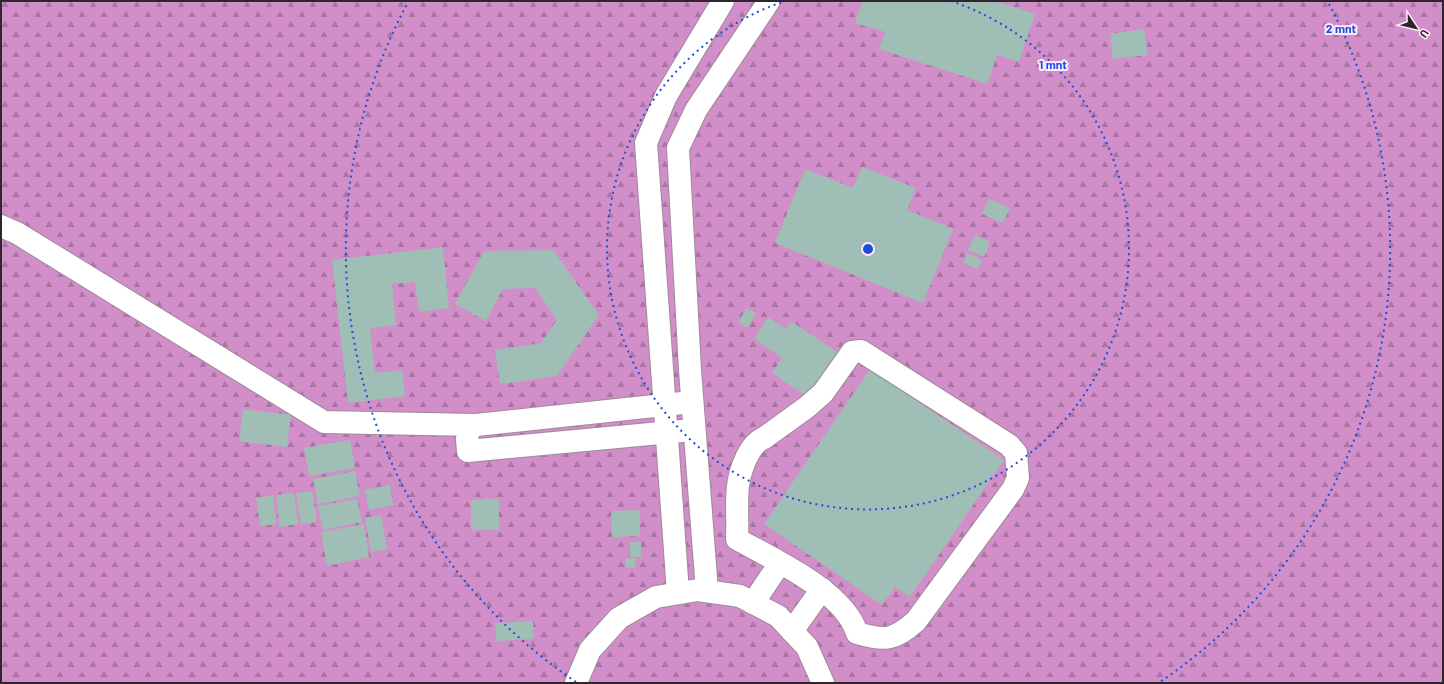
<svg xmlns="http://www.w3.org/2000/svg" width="1444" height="684" viewBox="0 0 1444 684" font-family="Barlow,sans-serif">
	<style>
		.forest { fill: url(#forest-firs) }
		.building { fill: #9fbeb5 }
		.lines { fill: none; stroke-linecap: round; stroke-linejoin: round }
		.minor-casing { stroke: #9f899b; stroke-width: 24 }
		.minor { stroke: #fff; stroke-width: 22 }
		.ring { fill: none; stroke: #1d4ed8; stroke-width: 2; stroke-dasharray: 2 4 }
		.centre { fill: #1d4ed8; stroke: #feeafa; stroke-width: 2 }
		.ring-label { font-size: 12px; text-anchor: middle; font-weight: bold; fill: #1d4ed8; stroke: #feeafa; stroke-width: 4; stroke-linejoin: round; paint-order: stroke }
	</style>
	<defs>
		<pattern id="forest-firs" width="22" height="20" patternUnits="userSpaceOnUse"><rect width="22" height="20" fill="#d28ec9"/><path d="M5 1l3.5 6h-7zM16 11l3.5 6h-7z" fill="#ab74a4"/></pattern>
	</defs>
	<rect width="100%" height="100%" fill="#f3dcef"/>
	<!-- forest -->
	<rect class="forest" x="1" y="1" width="1442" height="682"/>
	<!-- building -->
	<g class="building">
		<path d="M862 1H995L1035 14 1019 62 997 55 987 84 879 49 885 32 855 23Z"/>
		<path d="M1144 29 1148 55 1113 59 1110 34Z"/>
		<path d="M862 167 916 188 907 210 953 229 923 303 775 243 805 169 853 188Z"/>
		<path d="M989 199 1010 208 1003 223 982 214Z"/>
		<path d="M975 235 990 242 984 257 968 250Z"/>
		<path d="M443 247 449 308 419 312 415 282 392 284 396 325 370 328 375 373 402 370 405 396 348 403 332 260Z"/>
		<path d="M553 250 599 315 557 376 500 384 495 350 541 343 557 320 535 288 503 289 486 321 455 304 484 251Z"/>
		<path d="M967 253 982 260 977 269 963 263Z"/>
		<path d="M747 308 756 314 747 328 738 322Z"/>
		<path d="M768 317 786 329 791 321 843 356 810 399 772 373 782 358 754 339Z"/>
		<path d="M870 369 1004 460 910 597 895 587 882 605 764 524Z"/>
		<path d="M243 409 291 415 287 447 239 441Z"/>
		<path d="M350 440 355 468 309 476 304 448Z"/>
		<path d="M355 471 360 496 318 504 313 479Z"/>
		<path d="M390 485 393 505 369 510 365 490Z"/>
		<path d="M312 491 317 522 301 524 296 493Z"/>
		<path d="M294 493 298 524 280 527 276 495Z"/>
		<path d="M273 495 276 524 260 526 256 498Z"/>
		<path d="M357 499 362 522 323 530 318 506Z"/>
		<path d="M499 499V530H471V500Z"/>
		<path d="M640 510V536L612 537 611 511Z"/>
		<path d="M381 515 387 549 371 552 365 518Z"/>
		<path d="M364 524 369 557 327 566 321 532Z"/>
		<rect x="630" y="542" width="11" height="15"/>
		<path d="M635 558V567L626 568 625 559Z"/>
		<path d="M533 621 534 639 496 641 495 623Z"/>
	</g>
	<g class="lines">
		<!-- minor casing -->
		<g class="minor-casing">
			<g id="minor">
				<path d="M1 226 17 233 324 422 476 425 692 402"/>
				<path d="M861 351 1009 445 1016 453 1018 478 1013 489 916 621C894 641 884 641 857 633 844 591 774 560 737 539 738 522 736 503 738 486 740 470 749 444 764 438L807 407 823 393 852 352Z"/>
				<path d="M476 425 469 429 467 439 468 451 682 431"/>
				<path d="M707 591 690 370 678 148 696 110 769 1"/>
				<path d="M678 593 646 143 666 96 723 1"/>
				<path d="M753 603 780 563"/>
				<path d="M792 631 822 589"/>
				<path d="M576 683 590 650 619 618 656 597 698 590 740 596 778 616 807 647 823 683"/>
			</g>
		</g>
		<!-- minor -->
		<use href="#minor" class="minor"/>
	</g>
	<!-- distance rings -->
	<g class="ring">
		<path d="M951 1A261 261 0 1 1 785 1"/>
		<path d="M576 682A522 522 0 0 1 407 4M1329 4A522 522 0 0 1 1160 682"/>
	</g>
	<circle cx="868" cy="249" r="6" class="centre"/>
	<g class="ring-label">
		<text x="1341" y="33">2 mnt</text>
		<text x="1053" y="69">1 mnt</text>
	</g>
	<!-- border -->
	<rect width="1444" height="684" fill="none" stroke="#2f262d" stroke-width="4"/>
	<!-- north arrow -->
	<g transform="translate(1416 28) rotate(125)" stroke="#feeafa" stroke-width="3" paint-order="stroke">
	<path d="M0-3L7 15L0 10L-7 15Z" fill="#2f262d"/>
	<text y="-6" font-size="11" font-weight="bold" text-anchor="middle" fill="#2f262d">U</text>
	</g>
</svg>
